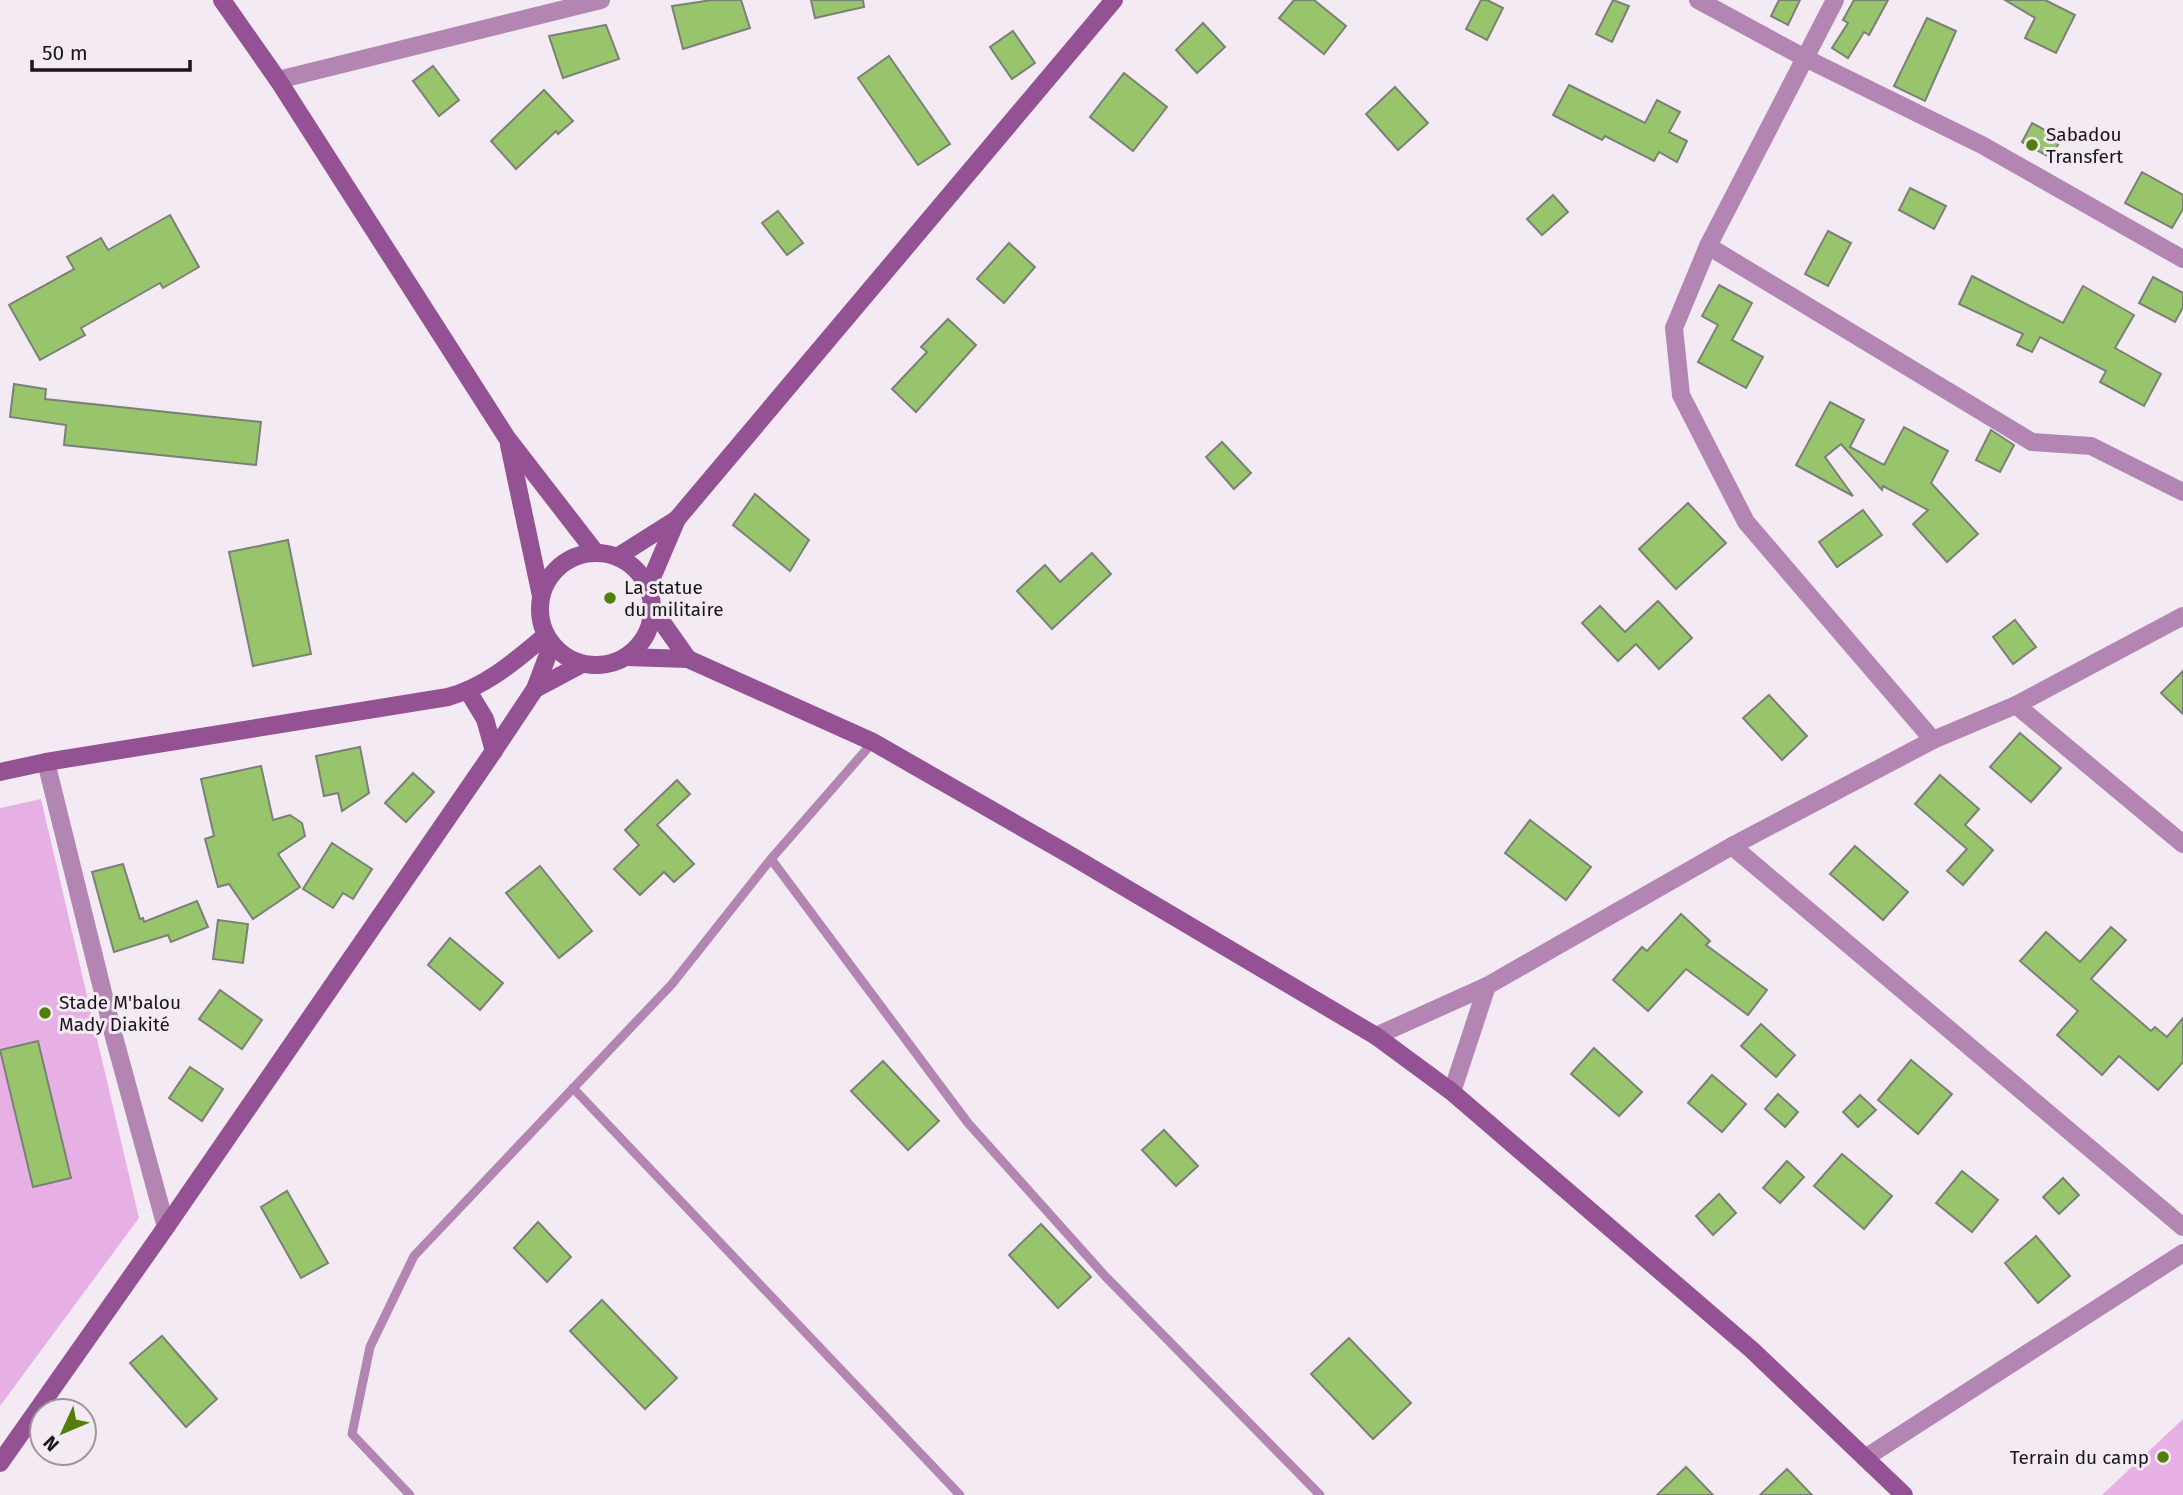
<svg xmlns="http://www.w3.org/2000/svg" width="2183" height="1495" viewBox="0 0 2183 1495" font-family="'Fira Sans',sans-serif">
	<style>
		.green { fill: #e7b0e5 }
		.building { fill: #98c46c; stroke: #7b8176; stroke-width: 2 }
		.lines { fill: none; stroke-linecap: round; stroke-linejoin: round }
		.lane { stroke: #b385b2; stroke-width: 9 }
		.street { stroke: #b385b2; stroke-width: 18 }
		.secondary { stroke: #945194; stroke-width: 18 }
		.poi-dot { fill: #517f09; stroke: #f4eaf4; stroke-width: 2.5 }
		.labels { text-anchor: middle; stroke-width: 6; stroke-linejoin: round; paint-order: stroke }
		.poi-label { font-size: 19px; fill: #191518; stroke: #f4eaf4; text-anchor: start }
	</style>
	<rect width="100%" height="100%" fill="#f4eaf4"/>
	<!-- green -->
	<g class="green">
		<path d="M41 799 139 1218 0 1406V808Z"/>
		<path d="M2183 1419V1495H2102Z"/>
	</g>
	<!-- building -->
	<g class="building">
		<path d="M712 0H741L750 28 683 49 672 6Z"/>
		<path d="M811 0H863L864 7 815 18Z"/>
		<path d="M1294 0H1314L1346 26 1324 54 1279 18Z"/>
		<path d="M1481 0H1487L1503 8 1487 40 1466 29Z"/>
		<path d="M1613 0 1629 6 1612 42 1596 34Z"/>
		<path d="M1779 0H1800L1788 25 1771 16Z"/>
		<path d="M1854 0H1888L1869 35 1864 32 1848 58 1832 48 1848 23 1843 20Z"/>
		<path d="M2005 0H2045L2075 15 2056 53 2025 38 2035 18Z"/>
		<path d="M1927 18 1956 31 1925 101 1894 86Z"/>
		<path d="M1203 23 1225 47 1197 73 1176 50Z"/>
		<path d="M606 25 619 59 563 78 549 36Z"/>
		<path d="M1013 31 1035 63 1012 79 990 47Z"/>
		<path d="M889 56 950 144 918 165 858 78Z"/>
		<path d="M433 66 459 100 439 116 413 81Z"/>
		<path d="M1124 73 1167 107 1133 151 1090 117Z"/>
		<path d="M1569 85 1645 123 1657 100 1680 112 1669 132 1687 141 1677 162 1659 152 1654 161 1605 136 1602 140 1553 115Z"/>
		<path d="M1395 87 1428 123 1398 150 1366 114Z"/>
		<path d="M544 90 573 121 558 134 556 131 516 169 491 141Z"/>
		<path d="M2032 123 2061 139 2051 158 2022 142Z"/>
		<path d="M2142 172 2183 195V209L2172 228 2125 203Z"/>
		<path d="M1910 188 1946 206 1934 229 1899 210Z"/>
		<path d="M1553 195 1568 212 1542 235 1527 219Z"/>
		<path d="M778 211 803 243 787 255 762 223Z"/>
		<path d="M170 215 199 267 163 288 160 283 81 328 85 335 40 360 9 305 74 269 67 257 101 238 108 250Z"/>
		<path d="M1828 231 1851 243 1828 286 1805 274Z"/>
		<path d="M1009 243 1035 267 1004 303 977 279Z"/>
		<path d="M1972 276 2063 323 2083 286 2134 315 2115 348 2161 374 2144 406 2100 382 2106 371 2040 337 2032 352 2017 345 2023 334 1959 304Z"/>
		<path d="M2153 277 2183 293V307L2175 322 2139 303Z"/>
		<path d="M1719 285 1752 303 1732 340 1763 357 1746 388 1698 362 1718 325 1702 316Z"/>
		<path d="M948 319 976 345 916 412 892 389 927 352 921 347Z"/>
		<path d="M14 384 46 389 45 399 261 422 256 465 64 445 66 425 10 417Z"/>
		<path d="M1830 402 1864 420 1850 447 1884 465 1904 427 1948 451 1931 483 1978 534 1947 562 1913 524 1928 510 1883 486 1882 490 1841 444 1825 457 1853 496 1796 465Z"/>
		<path d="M1991 430 2014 445 2000 472 1976 460Z"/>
		<path d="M1222 442 1251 473 1234 489 1206 457Z"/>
		<path d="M755 494 809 540 790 571 733 525Z"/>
		<path d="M1688 503 1726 543 1676 589 1639 549Z"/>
		<path d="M1863 510 1882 535 1837 567 1819 542Z"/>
		<path d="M288 540 311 654 253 666 229 552Z"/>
		<path d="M1092 553 1111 574 1052 629 1017 591 1045 565 1060 582Z"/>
		<path d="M1658 601 1692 638 1659 669 1636 644 1618 661 1582 623 1600 606 1625 632Z"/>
		<path d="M2015 620 2036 647 2013 664 1993 637Z"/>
		<path d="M2183 671V714L2161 693Z"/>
		<path d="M1769 695 1807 736 1782 760 1743 718Z"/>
		<path d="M2020 733 2061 768 2031 802 1990 767Z"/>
		<path d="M360 747 369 793 342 811 338 793 324 796 316 756Z"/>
		<path d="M261 766 273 820 290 815 302 823 305 836 278 854 300 887 253 919 229 884 218 887 205 839 214 836 201 779Z"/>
		<path d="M413 773 434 792 406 822 385 803Z"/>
		<path d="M1940 775 1979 809 1965 825 1993 850 1963 885 1947 871 1967 849 1915 804Z"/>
		<path d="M677 780 690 794 657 825 694 864 674 882 664 872 640 895 614 869 639 845 625 830Z"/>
		<path d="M1530 820 1591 867 1566 900 1505 853Z"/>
		<path d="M332 843 372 869 353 899 343 893 333 908 303 889Z"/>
		<path d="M1855 846 1908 892 1883 920 1830 874Z"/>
		<path d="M123 864 140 919 143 918 144 922 197 901 208 927 171 942 168 935 114 952 92 872Z"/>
		<path d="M540 866 592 931 559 958 506 893Z"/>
		<path d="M1681 914 1710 941 1706 945 1767 990 1748 1015 1686 969 1648 1011 1613 980 1642 947 1647 951Z"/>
		<path d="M218 920 248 924 243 963 213 959Z"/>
		<path d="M2111 927 2126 940 2091 979 2151 1031 2155 1027 2167 1037 2183 1018V1062L2158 1090 2119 1056 2102 1075 2057 1035 2078 1011 2020 961 2046 932 2080 962Z"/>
		<path d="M450 938 503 983 480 1010 428 965Z"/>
		<path d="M220 990 262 1020 242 1049 199 1019Z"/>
		<path d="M1761 1024 1795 1055 1776 1077 1741 1046Z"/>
		<path d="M38 1041 71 1178 33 1187 0 1050Z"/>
		<path d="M1594 1048 1642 1092 1619 1116 1571 1074Z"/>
		<path d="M1911 1060 1952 1094 1918 1134 1878 1100Z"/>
		<path d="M883 1061 939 1121 908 1150 851 1091Z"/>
		<path d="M190 1067 223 1089 202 1121 169 1098Z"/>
		<path d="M1712 1075 1746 1104 1722 1132 1688 1103Z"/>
		<path d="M1778 1094 1798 1112 1785 1127 1765 1109Z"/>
		<path d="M1860 1095 1876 1110 1858 1127 1843 1112Z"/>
		<path d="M1164 1130 1198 1166 1176 1186 1142 1150Z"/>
		<path d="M1842 1154 1892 1196 1864 1229 1814 1186Z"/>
		<path d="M1787 1161 1804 1177 1780 1203 1763 1188Z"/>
		<path d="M1962 1171 1998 1200 1972 1232 1936 1203Z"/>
		<path d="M2063 1178 2079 1195 2059 1214 2043 1197Z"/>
		<path d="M287 1191 328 1263 301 1278 261 1207Z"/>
		<path d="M1719 1194 1736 1213 1713 1235 1696 1216Z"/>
		<path d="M538 1222 571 1257 547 1282 514 1248Z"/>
		<path d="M1041 1224 1091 1277 1058 1308 1009 1255Z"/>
		<path d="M2036 1236 2070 1276 2038 1303 2005 1263Z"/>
		<path d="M602 1300 677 1378 645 1409 570 1331Z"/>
		<path d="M162 1336 217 1399 186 1427 130 1363Z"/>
		<path d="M1349 1338 1411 1403 1373 1439 1311 1374Z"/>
		<path d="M1686 1467 1713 1495H1657Z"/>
		<path d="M1787 1469 1812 1495H1760Z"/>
	</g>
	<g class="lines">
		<!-- lane -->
		<g class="lane">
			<path d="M771 859 968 1123 1105 1276 1320 1495"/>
			<path d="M573 1088 960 1495"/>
			<path d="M410 1495 352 1434 370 1347 414 1256 672 984 771 859 873 742"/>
		</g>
		<!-- street -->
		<g class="street">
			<path d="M1698 0 1805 58 1982 145 2183 259"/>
			<path d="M1835 0 1708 246 1674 328 1681 395 1746 522 1933 740"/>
			<path d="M278 80 601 0"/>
			<path d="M1708 246 2032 442 2091 446 2183 492"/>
			<path d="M2016 705 2183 844"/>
			<path d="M46 762 114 1037 166 1227"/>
			<path d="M1732 846 1933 740 2016 705 2183 616"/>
			<path d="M1376 1036 1487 986 1732 846 2183 1227"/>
			<path d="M1452 1092 1487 986"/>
			<path d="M1865 1458 2183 1253"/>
		</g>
		<!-- secondary -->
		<g class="secondary">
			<path d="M222 0 278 80 507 438 596 553"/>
			<path d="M509 445 541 596"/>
			<circle cx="596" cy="609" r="56"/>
			<path d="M617 557 677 519"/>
			<path d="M648 587 677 519 1114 0"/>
			<path d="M652 608 688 659"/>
			<path d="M626 657 688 659 873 742 1070 855 1376 1036 1452 1092 1752 1350 1904 1495"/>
			<path d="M535 689 582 664"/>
			<path d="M468 691 485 719 494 751"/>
			<path d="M0 772 46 762 448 697C487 686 515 661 546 635"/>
			<path d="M0 1463 166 1227 485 764 535 689 552 644"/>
		</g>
	</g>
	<!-- markers -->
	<g class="poi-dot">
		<circle cx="2032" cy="145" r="7"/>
		<circle cx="610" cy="598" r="7"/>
		<circle cx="45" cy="1013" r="7"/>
		<circle cx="2163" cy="1457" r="7"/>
	</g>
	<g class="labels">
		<!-- poi labels -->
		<g class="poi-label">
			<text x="2046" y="141">Sabadou<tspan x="2046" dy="22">Transfert</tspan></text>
			<text x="624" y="594">La statue<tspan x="624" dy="22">du militaire</tspan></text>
			<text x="59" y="1009">Stade M'balou<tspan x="59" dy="22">Mady Diakité</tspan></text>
			<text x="2149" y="1464" text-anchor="end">Terrain du camp</text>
		</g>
	</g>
	<!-- north arrow -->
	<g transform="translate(63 1432) rotate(226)"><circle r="33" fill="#f4eaf4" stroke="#9c959c" stroke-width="2"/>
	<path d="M0-5L12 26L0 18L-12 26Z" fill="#517f09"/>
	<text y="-10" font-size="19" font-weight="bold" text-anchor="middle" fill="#191518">N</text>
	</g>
	<!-- scale -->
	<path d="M32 60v10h158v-10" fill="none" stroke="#191518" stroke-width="3.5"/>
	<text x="42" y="60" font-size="21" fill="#191518" stroke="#f4eaf4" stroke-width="5" paint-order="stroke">50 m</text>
</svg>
